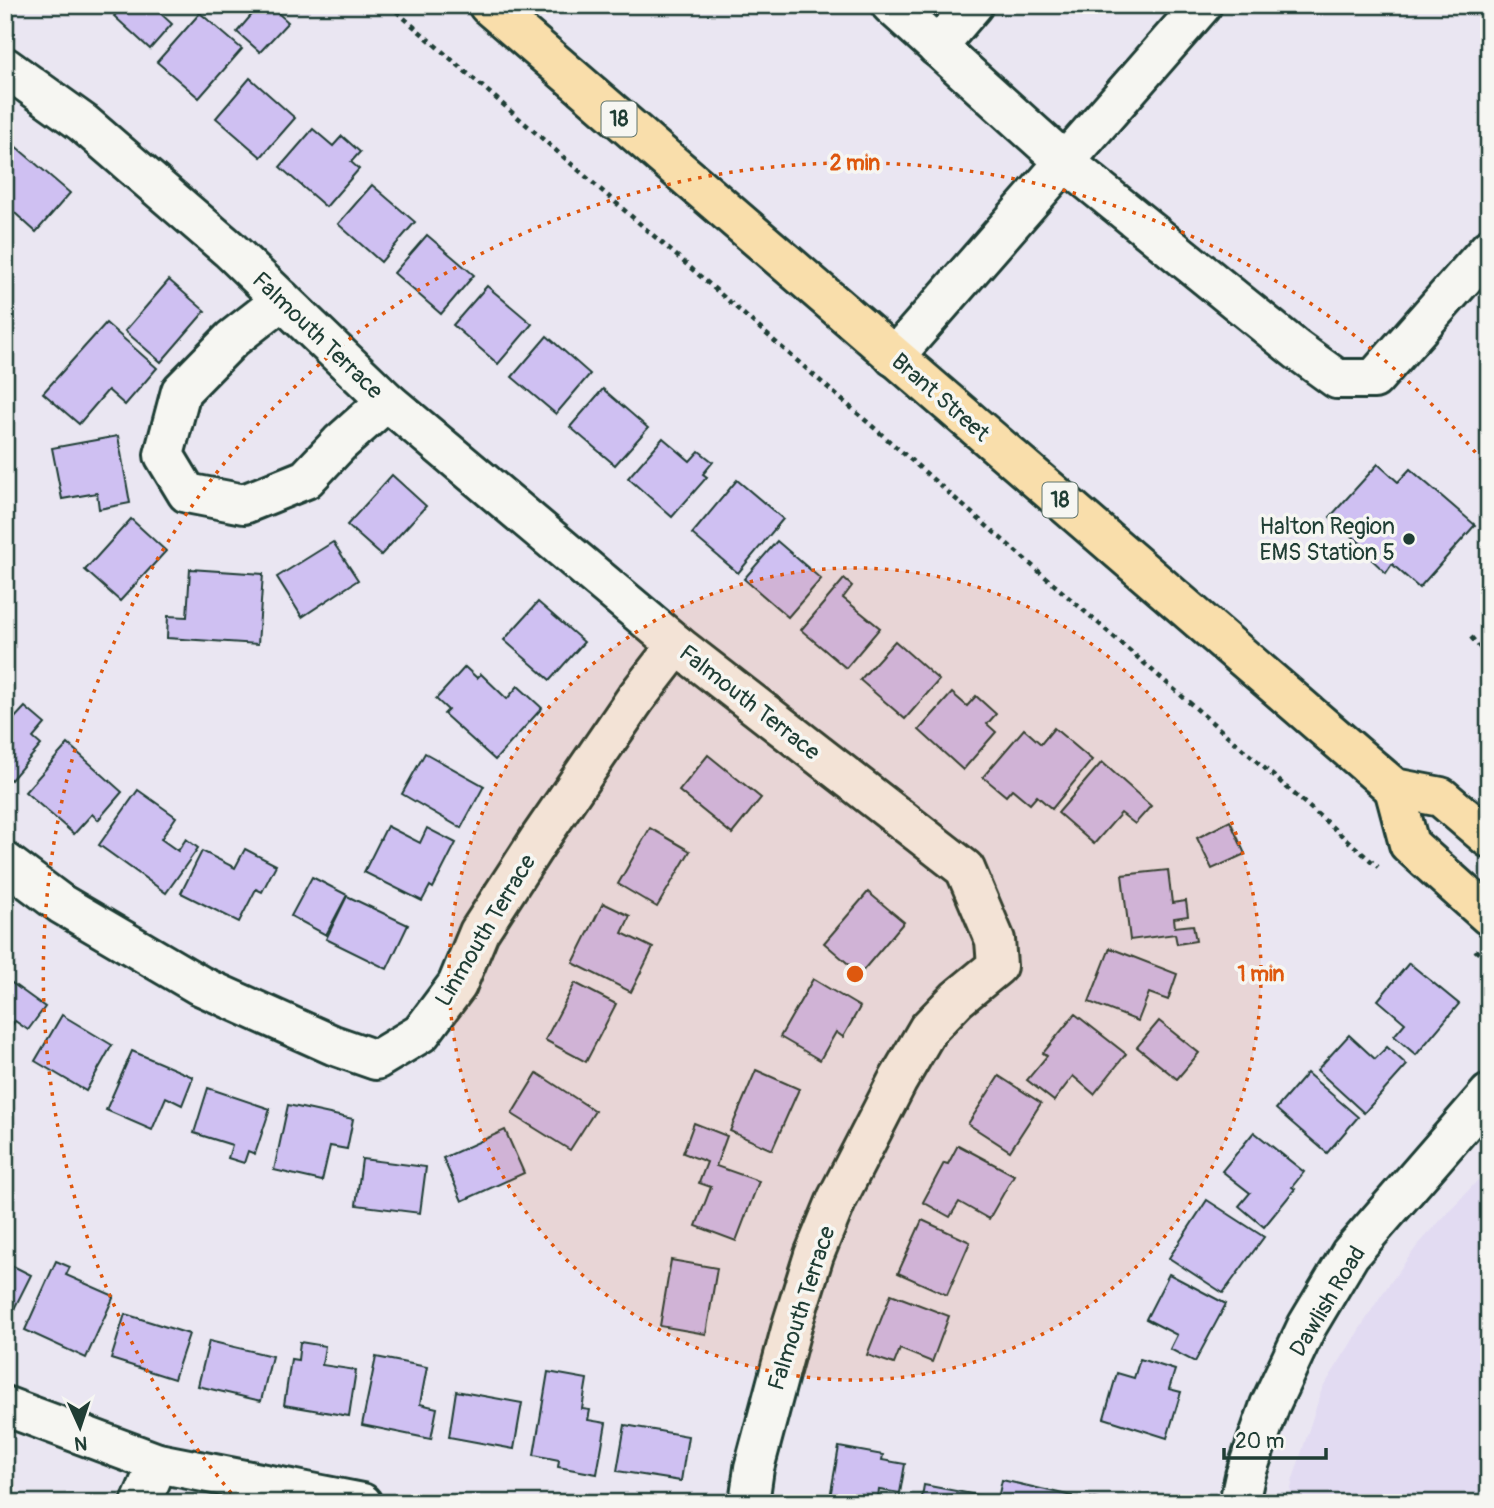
<svg xmlns="http://www.w3.org/2000/svg" width="1494" height="1508" viewBox="0 0 1494 1508" font-family="Pangolin,sans-serif">
	<style>
		.built { fill: #e2dbf2 }
		.building { fill: #cfc0f2; stroke: #1f3d34; stroke-width: 2 }
		.lines { fill: none; stroke-linecap: round; stroke-linejoin: round }
		.minor-casing { stroke: #1f3d34; stroke-width: 44 }
		.tertiary-casing { stroke: #1f3d34; stroke-width: 44 }
		.primary-casing { stroke: #1f3d34; stroke-width: 44 }
		.path { stroke: #1f3d34; stroke-width: 4.5; stroke-dasharray: 5 5; stroke-linecap: butt }
		.minor { stroke: #f6f6f2; stroke-width: 38 }
		.tertiary { stroke: #f6f6f2; stroke-width: 38 }
		.primary { stroke: #f9deab; stroke-width: 38 }
		.ring { fill: none; stroke: #de580e; stroke-width: 3.5; stroke-dasharray: 3.5 7 }
		.poi-dot { fill: #1f3d34; stroke: #f6f6f2; stroke-width: 2.5 }
		.labels { text-anchor: middle; stroke-width: 7; stroke-linejoin: round; paint-order: stroke }
		.shield { fill: #f6f6f2; stroke: #60746d; stroke-width: 2 }
		.shield-label { font-size: 21px; font-weight: bold; fill: #1f3d34 }
		.street-label { font-size: 23px; fill: #1f3d34; stroke: #f6f6f2 }
		.poi-label { font-size: 23px; fill: #1f3d34; stroke: #f6f6f2; text-anchor: end }
		.centre { fill: #de580e; stroke: #f6f6f2; stroke-width: 3.5 }
		.ring-label { font-size: 21px; text-anchor: middle; font-weight: bold; fill: #de580e; stroke: #f6f6f2; stroke-width: 7; stroke-linejoin: round; paint-order: stroke }
	</style>
	<rect width="100%" height="100%" fill="#eae6f2"/>
	<filter id="ink" filterUnits="userSpaceOnUse"><feTurbulence type="fractalNoise" baseFrequency=".0143" numOctaves="2"/><feDisplacementMap in="SourceGraphic" scale="14" xChannelSelector="R" yChannelSelector="G"/><feConvolveMatrix kernelMatrix="1 2 1 2 8 2 1 2 1" color-interpolation-filters="sRGB"/></filter>
	<g filter="url(#ink)">
		<!-- built -->
		<path class="built" d="M1489 1168V1503H1288L1293 1479 1322 1389 1380 1297 1417 1246Z"/>
		<!-- building -->
		<g class="building">
			<path d="M108 5H166L160 13 172 24 150 49 114 16 117 13Z"/>
			<path d="M260 5H269L288 22 260 52 237 32Z"/>
			<path d="M200 13 242 49 199 98 157 62Z"/>
			<path d="M250 78 295 118 261 157 216 118Z"/>
			<path d="M313 129 333 146 342 136 360 152 351 162 359 169 326 207 280 167Z"/>
			<path d="M7 139 70 193 36 232 5 204V141Z"/>
			<path d="M372 185 415 222 381 262 338 224Z"/>
			<path d="M427 235 474 275 441 314 394 273Z"/>
			<path d="M169 280 205 311 161 362 125 331Z"/>
			<path d="M487 286 532 324 498 364 453 325Z"/>
			<path d="M106 323 157 368 125 405 108 390 79 424 43 393Z"/>
			<path d="M547 336 590 374 556 414 512 377Z"/>
			<path d="M603 389 648 428 615 465 570 427Z"/>
			<path d="M118 436 130 503 99 509 97 493 62 499 52 448Z"/>
			<path d="M663 438 690 461 699 451 713 462 703 474 707 477 672 517 628 478Z"/>
			<path d="M1378 464 1398 482 1410 469 1475 525 1419 588 1392 564 1386 573 1370 558 1373 554 1330 517Z"/>
			<path d="M392 475 426 506 381 555 347 525Z"/>
			<path d="M737 480 783 519 738 573 692 534Z"/>
			<path d="M131 519 166 551 120 601 85 570Z"/>
			<path d="M777 541 821 579 788 617 744 579Z"/>
			<path d="M333 542 358 580 302 617 277 577Z"/>
			<path d="M190 569 263 574 258 644 167 638 168 616 187 617Z"/>
			<path d="M844 579 852 586 843 598 880 628 846 668 801 630Z"/>
			<path d="M538 602 584 642 550 680 504 640Z"/>
			<path d="M895 641 939 680 905 719 860 680Z"/>
			<path d="M465 667 477 678 481 674 507 699 518 686 542 708 495 760 444 714 448 710 436 699Z"/>
			<path d="M952 693 967 706 976 696 996 714 987 724 996 732 963 770 919 730Z"/>
			<path d="M25 707 45 724 33 738 41 745 11 780 5 775V714L13 720Z"/>
			<path d="M1054 728 1092 760 1052 809 1037 796 1030 804 1012 789 1006 796 983 777 1024 729 1041 744Z"/>
			<path d="M68 744 122 792 98 820 92 814 74 834 25 792Z"/>
			<path d="M425 753 484 786 461 828 402 794Z"/>
			<path d="M708 755 761 798 732 834 679 791Z"/>
			<path d="M1102 762 1151 806 1135 824 1121 813 1094 844 1058 813Z"/>
			<path d="M138 790 176 817 161 839 178 851 186 839 198 848 166 893 99 845Z"/>
			<path d="M1230 821 1245 854 1212 869 1197 838Z"/>
			<path d="M387 826 420 843 427 828 456 843 433 888 430 886 422 901 364 872Z"/>
			<path d="M650 828 690 851 657 907 618 884Z"/>
			<path d="M245 849 276 865 262 892 256 889 239 922 181 893 202 851 235 868Z"/>
			<path d="M1168 870 1172 903 1186 901 1188 916 1174 918 1175 927 1193 925 1196 941 1177 944 1175 934 1130 940 1122 875Z"/>
			<path d="M312 877 347 895 326 935 291 916Z"/>
			<path d="M868 892 904 922 860 974 824 943Z"/>
			<path d="M347 896 408 925 387 969 326 939Z"/>
			<path d="M603 903 630 916 622 933 653 948 631 992 573 963Z"/>
			<path d="M1110 948 1177 974 1168 1000 1149 993 1138 1021 1089 1002Z"/>
			<path d="M1409 963 1459 1004 1416 1055 1394 1036 1405 1023 1378 1000Z"/>
			<path d="M5 978 45 1007 28 1030 15 1021 5 1035Z"/>
			<path d="M813 979 860 1007 843 1037 836 1032 820 1060 780 1037Z"/>
			<path d="M575 983 616 1004 586 1062 545 1040Z"/>
			<path d="M1075 1014 1126 1054 1094 1094 1073 1076 1054 1101 1027 1080 1047 1056 1043 1053Z"/>
			<path d="M62 1015 112 1045 86 1091 35 1061Z"/>
			<path d="M1159 1021 1199 1053 1177 1079 1137 1047Z"/>
			<path d="M1349 1035 1375 1059 1387 1047 1407 1065 1364 1113 1317 1070Z"/>
			<path d="M132 1051 193 1077 182 1105 166 1097 152 1130 106 1110Z"/>
			<path d="M756 1070 799 1089 772 1150 730 1131Z"/>
			<path d="M537 1073 595 1111 570 1150 512 1114Z"/>
			<path d="M1307 1073 1358 1117 1327 1153 1276 1109Z"/>
			<path d="M999 1076 1041 1103 1010 1151 968 1124Z"/>
			<path d="M208 1088 270 1109 255 1154 248 1151 244 1163 228 1158 232 1145 194 1133Z"/>
			<path d="M288 1105 353 1119 347 1149 330 1146 322 1181 274 1170Z"/>
			<path d="M694 1123 727 1136 716 1166 759 1181 736 1241 696 1226 711 1187 699 1183 707 1162 683 1153Z"/>
			<path d="M505 1130 524 1173 462 1201 443 1158Z"/>
			<path d="M1254 1132 1304 1172 1292 1187 1295 1189 1264 1227 1239 1206 1250 1193 1222 1171Z"/>
			<path d="M958 1145 1014 1175 989 1219 959 1202 950 1217 923 1202 944 1163 948 1164Z"/>
			<path d="M362 1159 426 1167 420 1213 356 1205Z"/>
			<path d="M1207 1200 1264 1237 1223 1293 1169 1258Z"/>
			<path d="M922 1220 970 1242 947 1295 898 1273Z"/>
			<path d="M671 1260 717 1268 706 1334 660 1326Z"/>
			<path d="M56 1261 70 1267 66 1275 114 1296 86 1358 25 1330Z"/>
			<path d="M5 1262 31 1275 9 1319 5 1317Z"/>
			<path d="M1169 1274 1226 1304 1195 1362 1170 1349 1177 1335 1146 1319Z"/>
			<path d="M891 1294 949 1316 932 1362 900 1349 894 1364 867 1355Z"/>
			<path d="M125 1314 189 1334 174 1379 111 1359Z"/>
			<path d="M209 1341 272 1356 261 1401 198 1386Z"/>
			<path d="M300 1342 325 1346 322 1365 356 1370 349 1416 284 1405 291 1359 298 1360Z"/>
			<path d="M376 1357 427 1367 420 1404 437 1408 431 1439 362 1425Z"/>
			<path d="M1140 1359 1175 1370 1169 1389 1181 1392 1167 1438 1104 1418 1117 1373 1134 1378Z"/>
			<path d="M548 1372 587 1379 582 1409 590 1410 588 1420 606 1423 597 1474 558 1467 559 1460 534 1455Z"/>
			<path d="M456 1391 522 1403 514 1449 449 1437Z"/>
			<path d="M625 1425 688 1436 681 1481 617 1471Z"/>
			<path d="M839 1447 883 1455 882 1460 905 1464 900 1493 879 1490 877 1503H829Z"/>
			<path d="M1002 1480 1072 1496 1071 1503H997Z"/>
			<path d="M924 1485 988 1497 987 1503H921Z"/>
			<path d="M1091 1498 1112 1503H1090Z"/>
		</g>
		<g class="lines">
			<!-- minor casing -->
			<g class="minor-casing">
				<g id="minor">
					<path d="M891 5 1065 162 1297 350 1337 379H1374L1489 249"/>
					<path d="M937 47 973 5"/>
					<path d="M5 67 83 123 229 249 387 401 677 645 965 869 995 940 997 966 957 999 928 1029 897 1082 837 1199 814 1255 793 1322 754 1468 749 1503"/>
					<path d="M282 300 232 339 181 391 164 455 187 493 244 504 306 479 340 443 387 401"/>
					<path d="M894 357 1202 5"/>
					<path d="M5 862 61 904 199 985 333 1045 376 1060 421 1033 457 985 479 932 538 841 636 698 677 645"/>
					<path d="M141 1503 158 1463"/>
					<path d="M1239 1503 1245 1476 1270 1405 1307 1326 1350 1254 1489 1094"/>
				</g>
			</g>
			<!-- tertiary casing -->
			<g class="tertiary-casing">
				<path id="tertiary" d="M5 1406 158 1463 362 1503"/>
			</g>
			<!-- primary casing -->
			<g class="primary-casing">
				<g id="primary">
					<path d="M488 5 1394 788 1441 797 1489 838"/>
					<path d="M1394 788 1409 844 1489 916"/>
				</g>
			</g>
			<!-- path -->
			<g class="path">
				<path d="M389 5 1378 867"/>
				<path d="M1471 637 1489 658"/>
				<path d="M1475 950 1489 962"/>
			</g>
			<!-- minor -->
			<use href="#minor" class="minor"/>
			<!-- tertiary -->
			<use href="#tertiary" class="tertiary"/>
			<!-- primary -->
			<use href="#primary" class="primary"/>
		</g>
	</g>
	<!-- distance rings -->
	<circle cx="855" cy="974" r="406" fill="#de580e" fill-opacity=".12"/>
	<g class="ring">
		<circle cx="855" cy="974" r="406"/>
		<path d="M238 1501A811 811 0 1 1 1485 464"/>
	</g>
	<!-- markers -->
	<circle class="poi-dot" cx="1409" cy="539" r="7"/>
	<g class="labels">
		<!-- shield labels -->
		<g class="shield">
			<rect x="601.5" y="101.5" width="35" height="35" rx="5"/>
			<rect x="1042.5" y="482.5" width="35" height="35" rx="5"/>
		</g>
		<g class="shield-label">
			<text x="619" y="126">18</text>
			<text x="1060" y="507">18</text>
		</g>
		<!-- street labels -->
		<g class="street-label">
			<text transform="translate(318 335) rotate(44)" y="8">Falmouth Terrace</text>
			<text transform="translate(941 397) rotate(41)" y="8">Brant Street</text>
			<text transform="translate(750 702) rotate(38)" y="8">Falmouth Terrace</text>
			<text transform="translate(485 930) rotate(-59)" y="8">Linmouth Terrace</text>
			<text transform="translate(1327 1301) rotate(-59)" y="8">Dawlish Road</text>
			<text transform="translate(801 1308) rotate(-72)" y="8">Falmouth Terrace</text>
		</g>
		<!-- poi labels -->
		<g class="poi-label">
			<text x="1395" y="534">Halton Region<tspan x="1395" dy="26">EMS Station 5</tspan></text>
		</g>
	</g>
	<circle cx="855" cy="974" r="10" class="centre"/>
	<g class="ring-label">
		<text x="855" y="170">2 min</text>
		<text x="1261" y="981">1 min</text>
	</g>
	<!-- margin -->
	<rect width="1494" height="1508" fill="none" stroke="#f6f6f2" stroke-width="28"/>
	<rect x="14" y="14" width="1466" height="1480" fill="none" stroke="#1f3d34" stroke-width="2.5" filter="url(#ink)"/>
	<!-- north arrow -->
	<g transform="translate(80 1427) rotate(177)" stroke="#f6f6f2" stroke-width="5" paint-order="stroke">
	<path d="M0-5L12 26L0 18L-12 26Z" fill="#1f3d34"/>
	<text y="-10" font-size="19" font-weight="bold" text-anchor="middle" fill="#1f3d34">N</text>
	</g>
	<!-- scale -->
	<path d="M1224 1448v10h102v-10" fill="none" stroke="#1f3d34" stroke-width="3.5"/>
	<text x="1235" y="1448" font-size="21" fill="#1f3d34" stroke="#f6f6f2" stroke-width="5" paint-order="stroke">20 m</text>
</svg>
